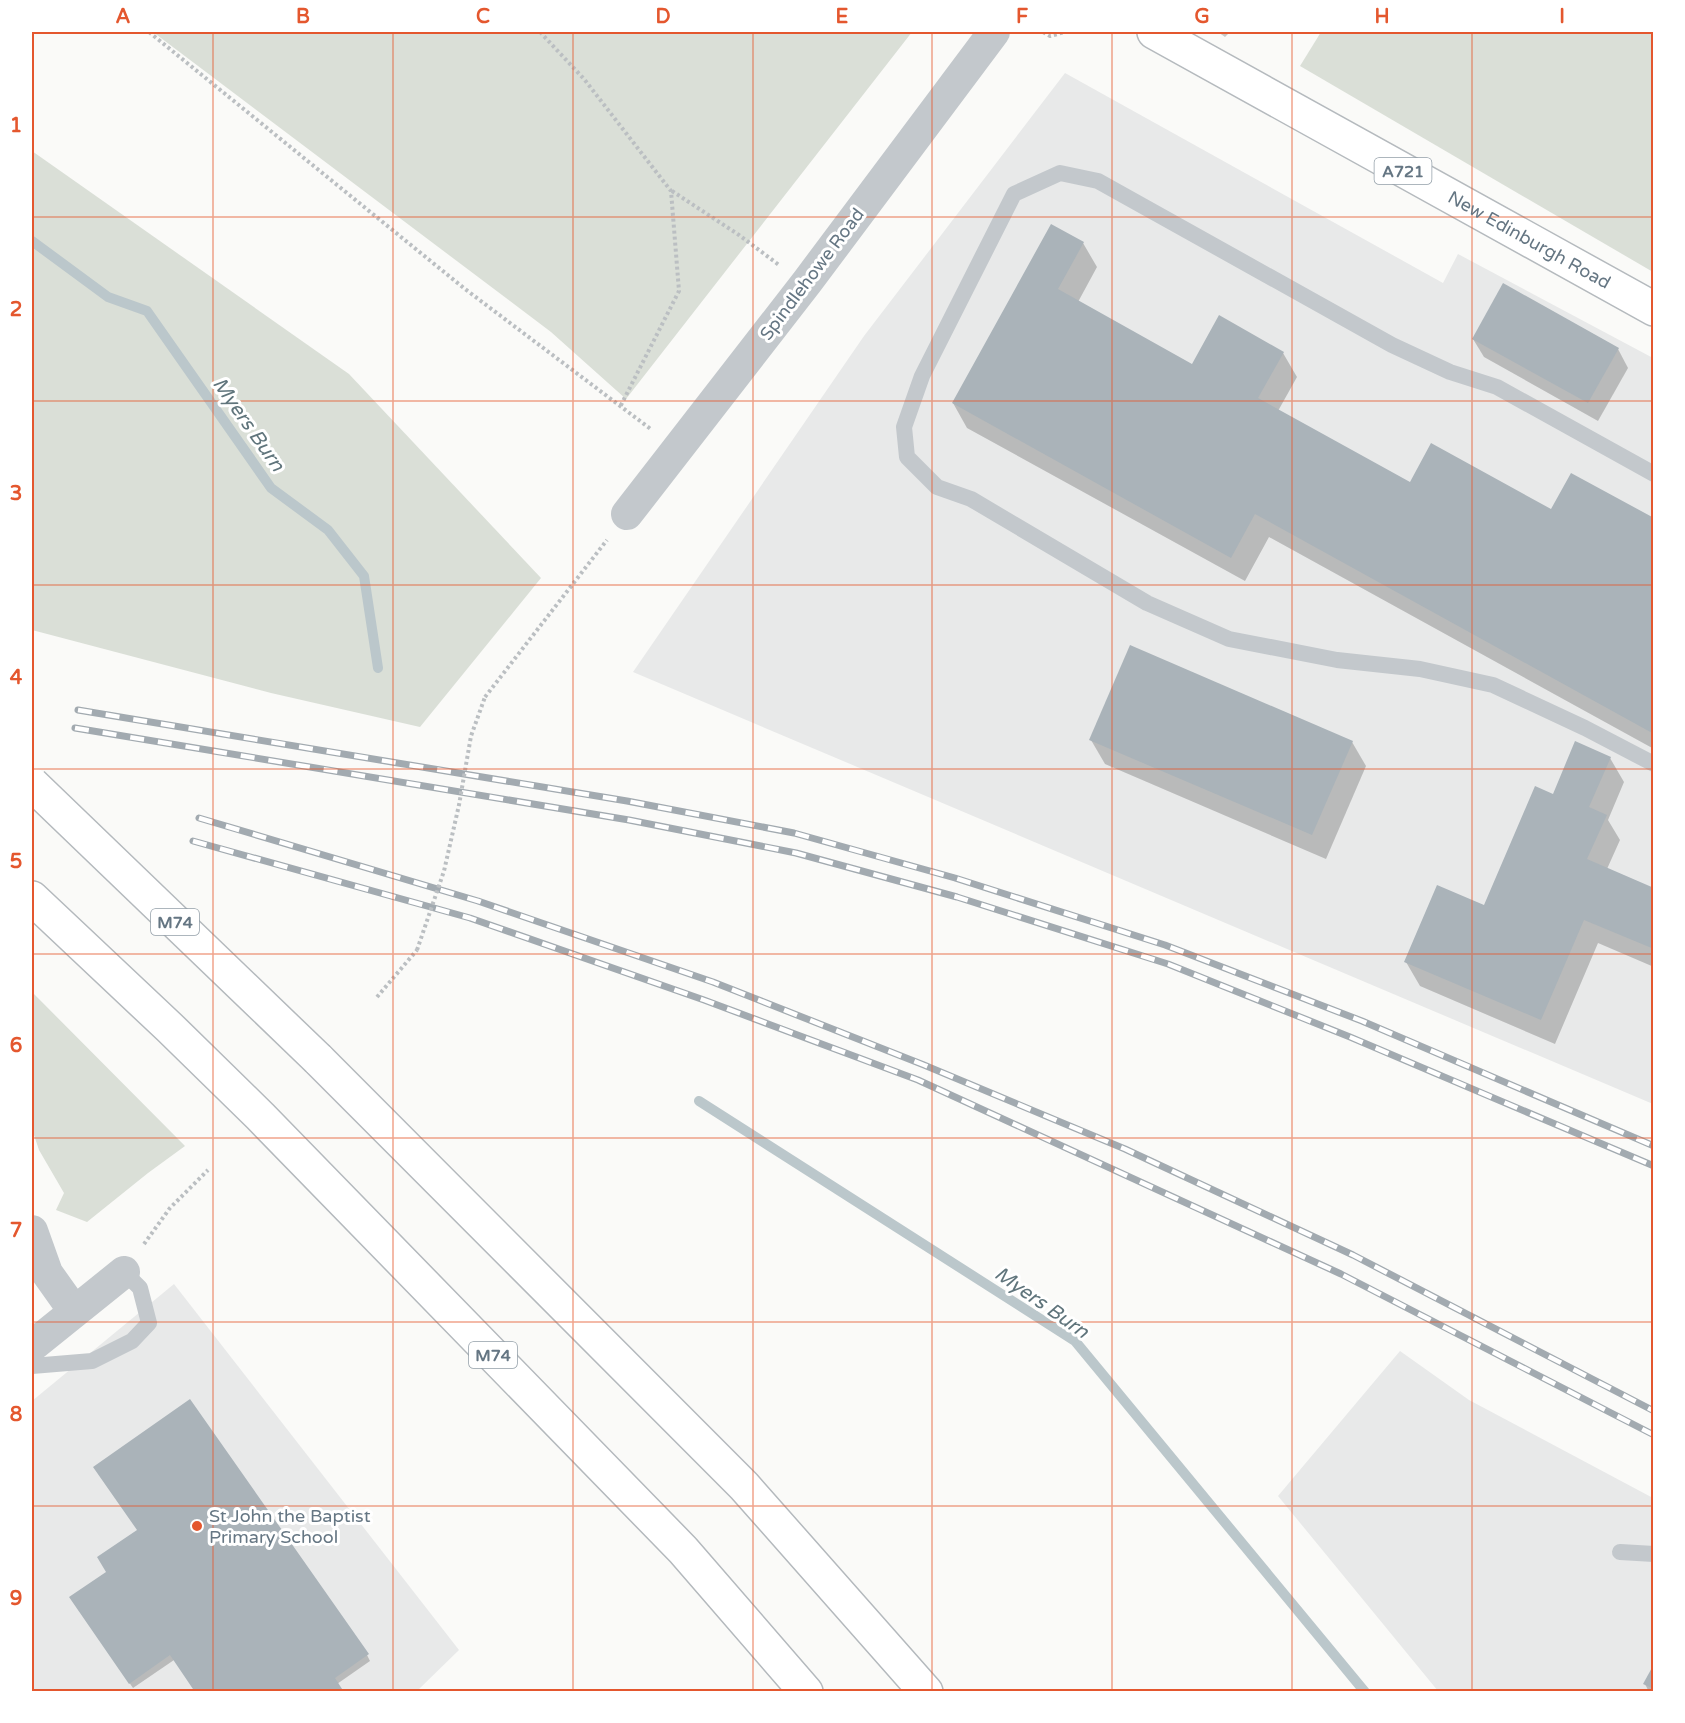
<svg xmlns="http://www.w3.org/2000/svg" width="1685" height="1723" viewBox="0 0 1685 1723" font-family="'Varela Round',sans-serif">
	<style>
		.built { fill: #e8e9e9 }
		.green { fill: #dadfd7 }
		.shadow { fill: #0003 }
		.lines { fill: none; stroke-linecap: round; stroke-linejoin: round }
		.stream { stroke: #bbc7cb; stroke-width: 10 }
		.building { fill: #aab3b9 }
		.primary-casing { stroke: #b5babe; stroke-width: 36 }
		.motorway-casing { stroke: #b4b9bd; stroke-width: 36 }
		.path { stroke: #bbbfc2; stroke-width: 4; stroke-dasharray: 3 3; stroke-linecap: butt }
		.service { stroke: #c3c8cc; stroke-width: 16 }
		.minor { stroke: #c3c8cc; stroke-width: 32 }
		.primary { stroke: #fff; stroke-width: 33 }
		.motorway { stroke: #fff; stroke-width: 33 }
		.rail-casing { stroke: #a2aab0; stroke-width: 7 }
		.rail { stroke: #fff; stroke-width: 4.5; stroke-dasharray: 14; stroke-linecap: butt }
		.motorway-bridge-casing { stroke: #b4b9bd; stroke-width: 36; stroke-linecap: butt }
		.path-bridge { stroke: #bbbfc2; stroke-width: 4; stroke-dasharray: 3 3; stroke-linecap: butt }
		.motorway-bridge { stroke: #fff; stroke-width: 33 }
		.grid { fill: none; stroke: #e4572e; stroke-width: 1.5; stroke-opacity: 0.55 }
		.poi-dot { fill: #e4572e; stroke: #fff; stroke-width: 2 }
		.labels { text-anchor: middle; stroke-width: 6; stroke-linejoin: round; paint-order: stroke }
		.shield { fill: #fff; stroke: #939fa8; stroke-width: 1.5 }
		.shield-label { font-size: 16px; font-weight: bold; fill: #657683 }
		.street-label { font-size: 18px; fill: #657683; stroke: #fff }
		.poi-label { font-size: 18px; fill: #657683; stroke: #fff; text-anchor: start }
		.water-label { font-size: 20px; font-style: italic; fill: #60757c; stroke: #fff }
		.neatline { fill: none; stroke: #e4572e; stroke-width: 2 }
		.grid-label { font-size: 20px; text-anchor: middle; font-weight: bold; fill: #e4572e }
	</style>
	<rect width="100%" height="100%" fill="#fafaf8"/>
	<!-- built -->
	<g class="built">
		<path d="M1065 73 1443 283 1458 254 1653 358V1104L633 672 864 336Z"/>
		<path d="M174 1284 459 1650 417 1691 32 1692V1401Z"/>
		<path d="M1400 1351 1469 1400 1653 1498V1691H1438L1278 1496Z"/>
	</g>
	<!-- green -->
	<g class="green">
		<path d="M153 32H912L626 399 551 332Z"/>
		<path d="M1321 32H1653V272L1300 66Z"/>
		<path d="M32 151 349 374 541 578 420 727 271 693 32 630Z"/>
		<path d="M32 992 185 1146 148 1173 87 1222 56 1210 64 1193 39 1150 32 1129Z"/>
	</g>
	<!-- shadow -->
	<g class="shadow">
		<path d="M1218 32H1230L1225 37Z"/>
		<path d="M1083 243 1097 267 1078 302 1193 366 1283 353 1297 377 1278 411 1410 484 1551 511 1654 520V749L1269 537 1245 581 967 428 953 403Z"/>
		<path d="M1473 339 1618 349 1628 368 1598 421 1484 357Z"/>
		<path d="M1091 740 1352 742 1366 766 1326 859 1105 764Z"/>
		<path d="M1610 758 1624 782 1608 820 1620 840 1607 869 1654 889V967L1598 943 1555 1044 1420 986 1406 962 1484 907 1554 796Z"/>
		<path d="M74 1603 367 1655 370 1661 337 1684 174 1660 133 1688Z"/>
		<path d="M1654 1667V1692H1649L1645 1684Z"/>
	</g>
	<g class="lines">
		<!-- stream -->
		<g class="stream">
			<path d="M32 241 108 297 147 311 271 488 328 530 364 576 378 668"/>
			<path d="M699 1101 1075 1341 1365 1692"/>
		</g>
	</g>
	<!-- building -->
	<g class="building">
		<path d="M1051 224 1084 242 1058 289 1192 364 1219 315 1284 352 1258 398 1410 482 1431 443 1551 509 1571 473 1654 518V734L1255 514 1231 558 952 403Z"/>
		<path d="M1503 283 1619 348 1588 403 1472 339Z"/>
		<path d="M1130 645 1353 741 1312 835 1089 740Z"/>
		<path d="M1575 741 1611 757 1589 807 1607 815 1587 859 1654 888V949L1584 920 1541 1020 1404 962 1437 885 1484 905 1535 786 1553 794Z"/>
		<path d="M190 1399 369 1654 335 1678 344 1692H195L170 1655 129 1684 69 1597 106 1572 97 1557 137 1530 93 1467Z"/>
		<path d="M1654 1664V1689L1643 1684Z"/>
	</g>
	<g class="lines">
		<!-- primary casing -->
		<g class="primary-casing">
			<g id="primary">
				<path id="s1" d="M1154 32 1654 309"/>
			</g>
		</g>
		<!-- motorway casing -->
		<g class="motorway-casing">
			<g id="motorway">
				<path d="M32 898 169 1027 260 1116 683 1550 806 1692"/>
				<path d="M318 1059 744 1486 926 1692"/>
			</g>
		</g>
		<!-- path -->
		<g class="path">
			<path d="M149 32 465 289 652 430"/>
			<path d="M540 32 584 79 671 191 679 291 620 407"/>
			<path d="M1043 32 1050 36 1065 32"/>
			<path d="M672 191 739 235 779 265"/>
			<path d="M485 697 607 540"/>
			<path d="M377 997 417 950"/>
			<path d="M144 1244 170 1208 208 1170"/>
		</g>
		<!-- service -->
		<g class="service">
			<path d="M1654 474 1497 387 1450 372 1392 345 1098 181 1060 173 1014 194 922 376 904 427 907 457 937 487 971 499 1147 603 1229 639 1337 660 1420 669 1493 685 1585 728 1654 764"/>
			<path d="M32 1366 92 1361 132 1341 149 1323 140 1288 124 1272"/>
			<path d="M1620 1552 1654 1554"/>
		</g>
		<!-- minor -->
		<g class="minor">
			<path d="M627 514 807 282 994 32"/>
			<path d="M32 1231 47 1273 74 1311"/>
			<path d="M32 1346 124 1272"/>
		</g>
		<!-- primary -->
		<use href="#primary" class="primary"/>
		<!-- motorway -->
		<use href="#motorway" class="motorway"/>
		<!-- rail casing -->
		<g class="rail-casing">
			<g id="rail">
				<path d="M78 710 627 801 794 833 955 878 1165 945 1362 1021 1654 1146"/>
				<path d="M75 728 629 820 796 853 957 897 1168 964 1350 1037 1654 1166"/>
				<path d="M199 818 478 901 713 982 924 1065 1125 1149 1353 1255 1654 1411"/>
				<path d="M193 841 470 918 704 1000 918 1080 1341 1274 1654 1435"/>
			</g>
		</g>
		<!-- rail -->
		<use href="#rail" class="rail"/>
		<!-- motorway-bridge casing -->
		<g class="motorway-bridge-casing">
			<path id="motorway-bridge" d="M32 784 318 1059"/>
		</g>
		<!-- path-bridge -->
		<path class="path-bridge" d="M417 950 444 871 459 805 471 736 485 697"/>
		<!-- motorway-bridge -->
		<use href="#motorway-bridge" class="motorway-bridge"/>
	</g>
	<!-- grid -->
	<path class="grid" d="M213 32V1692M393 32V1692M573 32V1692M753 32V1692M932 32V1692M1112 32V1692M1292 32V1692M1472 32V1692M32 217H1654M32 401H1654M32 585H1654M32 769H1654M32 954H1654M32 1138H1654M32 1322H1654M32 1506H1654"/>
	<!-- markers -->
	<circle class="poi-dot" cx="197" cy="1526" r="6"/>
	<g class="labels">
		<!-- shield labels -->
		<g class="shield">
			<rect x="1374.5" y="158" width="57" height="26" rx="4.5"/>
			<rect x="151" y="909" width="48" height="26" rx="4.5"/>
			<rect x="469" y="1342" width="48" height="26" rx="4.5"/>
		</g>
		<g class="shield-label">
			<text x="1403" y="177">A721</text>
			<text x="175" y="928">M74</text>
			<text x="493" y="1361">M74</text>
		</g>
		<!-- street labels -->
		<g class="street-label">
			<text dy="6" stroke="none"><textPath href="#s1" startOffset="429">New Edinburgh Road</textPath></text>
			<text transform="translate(812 274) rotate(-53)" y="6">Spindlehowe Road</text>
		</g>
		<!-- poi labels -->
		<g class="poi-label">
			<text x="209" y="1522">St John the Baptist<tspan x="209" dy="21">Primary School</tspan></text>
		</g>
		<!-- water labels -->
		<g class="water-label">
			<text transform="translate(249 424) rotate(55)" y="7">Myers Burn</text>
			<text transform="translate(1042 1302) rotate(35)" y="7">Myers Burn</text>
		</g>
	</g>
	<!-- border -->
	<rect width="1685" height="1723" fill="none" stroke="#ffffff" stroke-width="66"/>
	<rect x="33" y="33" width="1619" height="1657" class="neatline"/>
	<g class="grid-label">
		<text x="123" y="23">A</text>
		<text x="303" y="23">B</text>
		<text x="483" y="23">C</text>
		<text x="663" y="23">D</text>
		<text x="842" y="23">E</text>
		<text x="1022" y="23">F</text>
		<text x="1202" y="23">G</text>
		<text x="1382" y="23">H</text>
		<text x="1562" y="23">I</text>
		<text x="16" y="132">1</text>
		<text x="16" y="316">2</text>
		<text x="16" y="500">3</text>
		<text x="16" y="684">4</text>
		<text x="16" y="868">5</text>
		<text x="16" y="1052">6</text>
		<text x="16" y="1237">7</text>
		<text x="16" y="1421">8</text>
		<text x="16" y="1605">9</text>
	</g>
</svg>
